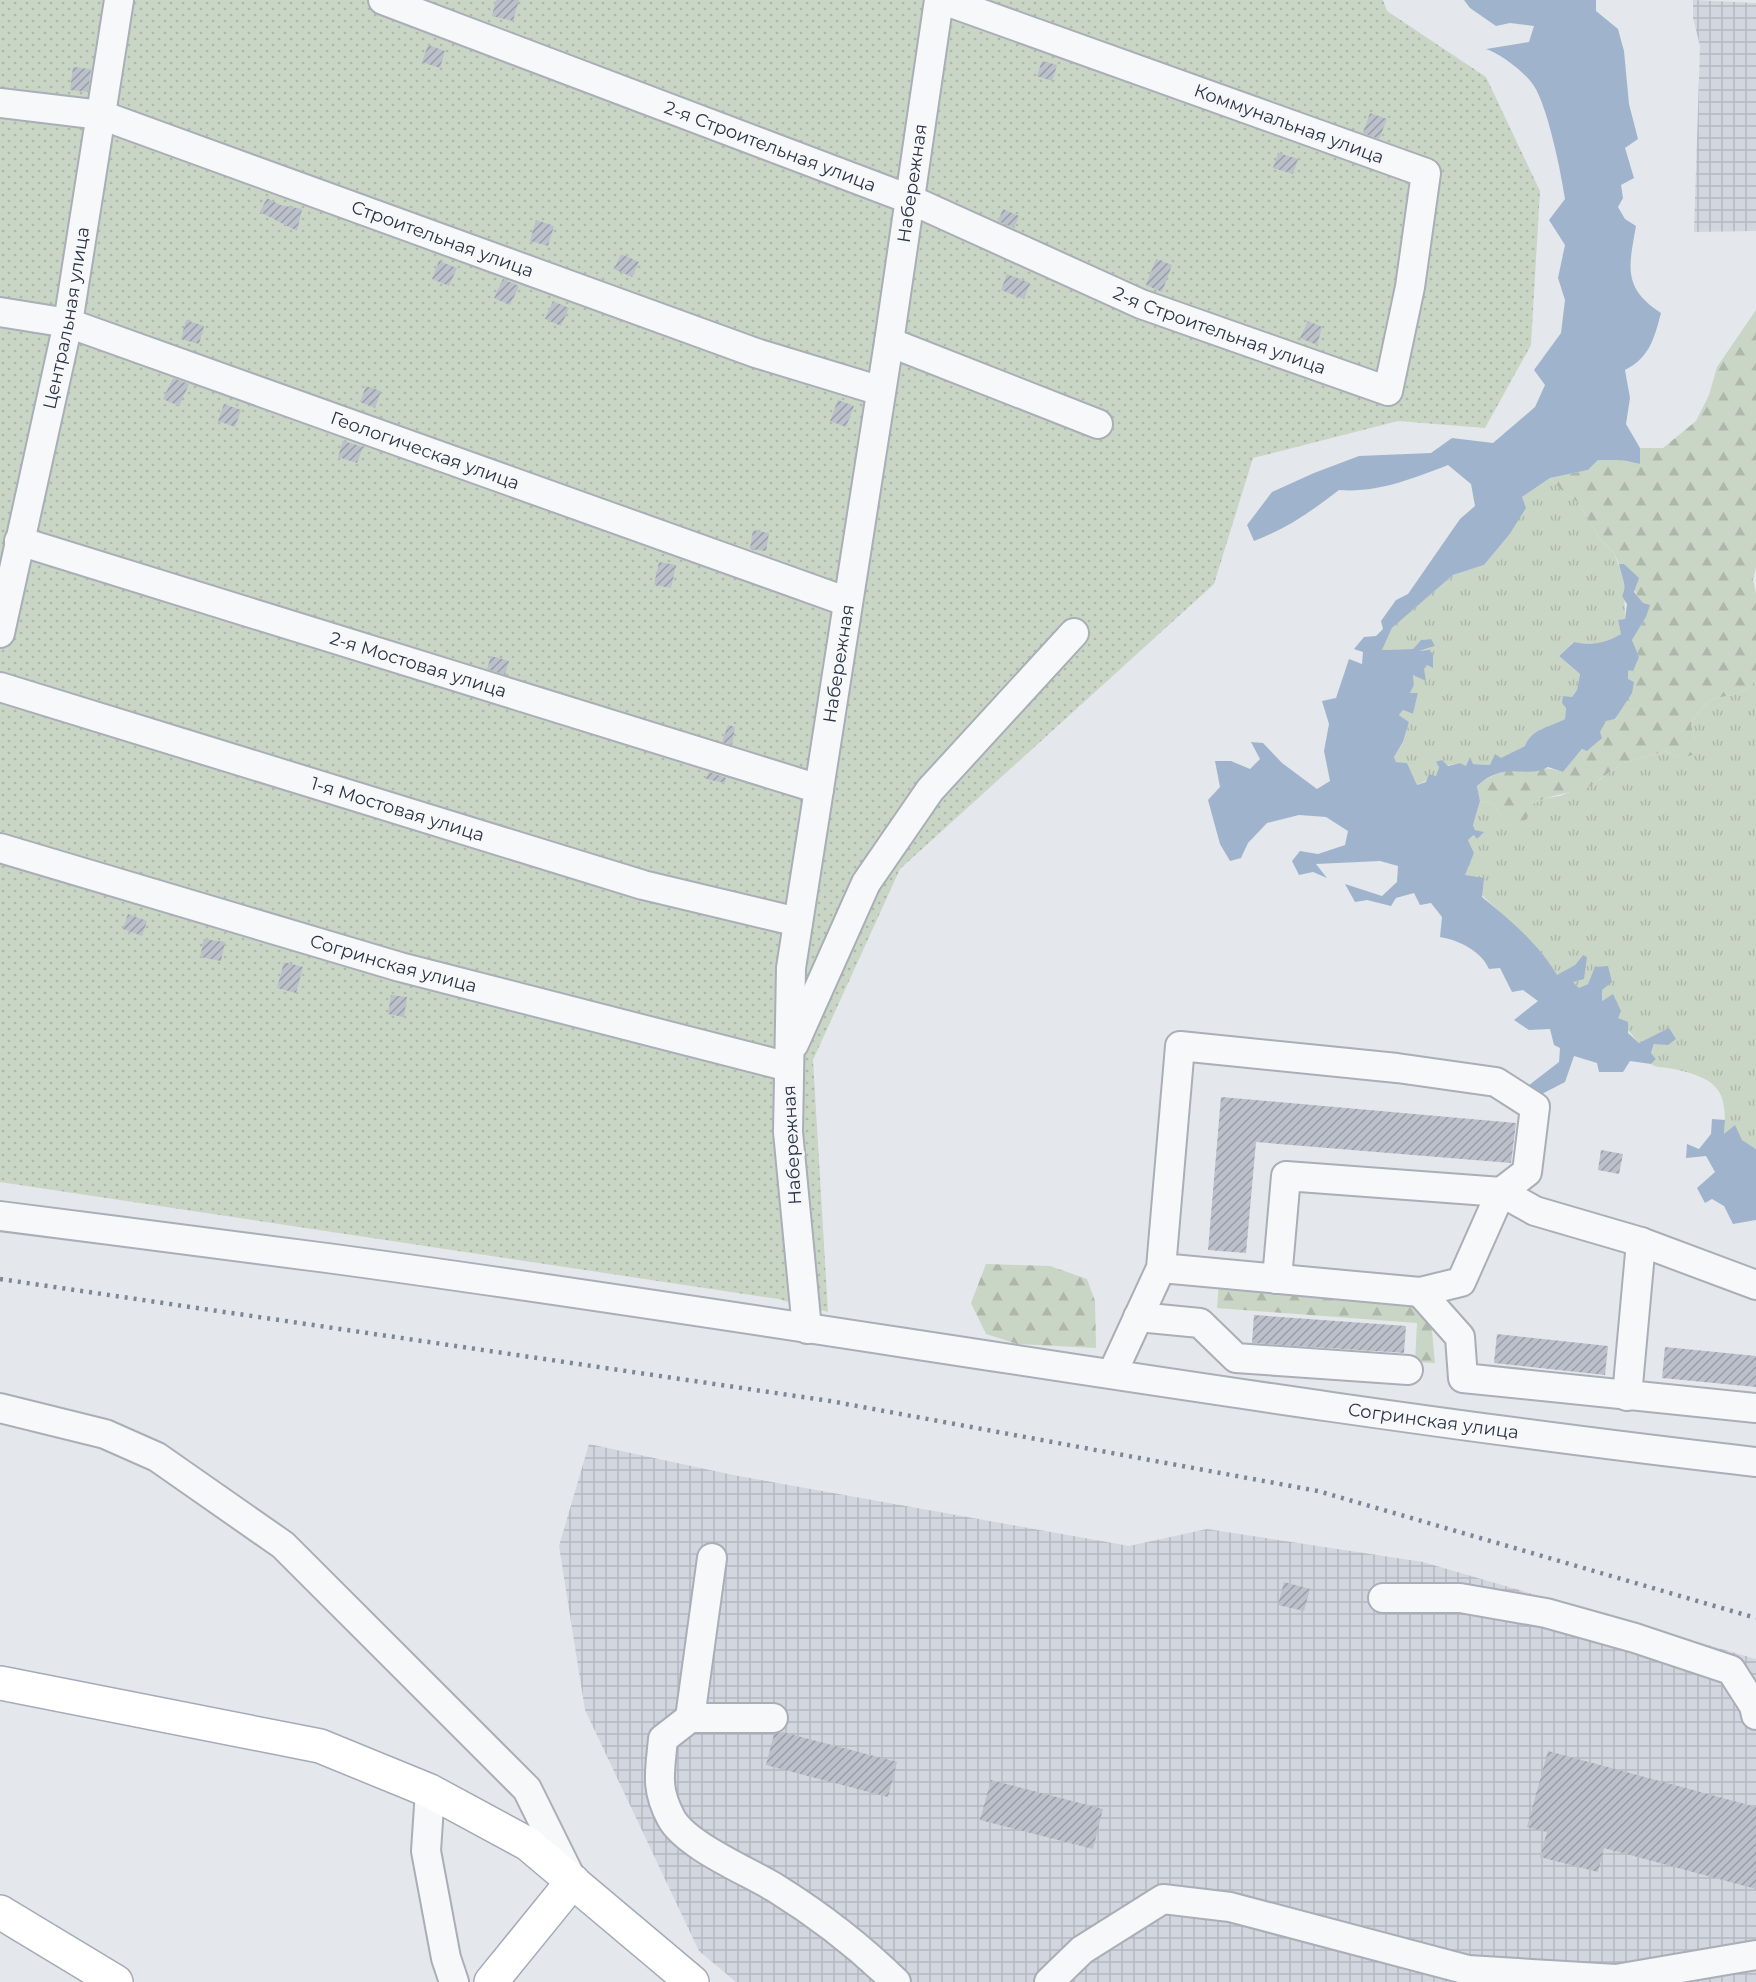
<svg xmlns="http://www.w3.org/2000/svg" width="1756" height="1982" viewBox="0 0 1756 1982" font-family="Montserrat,sans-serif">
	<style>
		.industrial { fill: url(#industrial-grid) }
		.grass { fill: url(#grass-tufts) }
		.forest { fill: url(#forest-firs) }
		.park { fill: url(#park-dots) }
		.water { fill: #9fb4cc }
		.building { fill: url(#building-hatch) }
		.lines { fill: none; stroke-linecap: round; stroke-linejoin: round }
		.minor-casing { stroke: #a9aeb7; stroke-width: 32 }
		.major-casing { stroke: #a3abb8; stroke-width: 36 }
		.minor { stroke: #f7f8fa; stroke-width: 28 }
		.major { stroke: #fff; stroke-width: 33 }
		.rail { stroke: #7d8696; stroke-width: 4.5; stroke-dasharray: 3 6; stroke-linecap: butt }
		.labels { text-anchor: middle; stroke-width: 6; stroke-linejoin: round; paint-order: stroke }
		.street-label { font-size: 18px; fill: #2b3445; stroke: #f4f6f9 }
	</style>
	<defs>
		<pattern id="industrial-grid" width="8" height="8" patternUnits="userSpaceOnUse" patternTransform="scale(1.5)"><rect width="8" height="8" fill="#d2d6de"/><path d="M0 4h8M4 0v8" fill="none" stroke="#b4b8c0"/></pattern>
		<pattern id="grass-tufts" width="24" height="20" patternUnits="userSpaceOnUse" patternTransform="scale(1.5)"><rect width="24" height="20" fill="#c9d6c5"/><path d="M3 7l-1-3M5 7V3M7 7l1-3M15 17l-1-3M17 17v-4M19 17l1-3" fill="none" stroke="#adb8ab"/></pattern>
		<pattern id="forest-firs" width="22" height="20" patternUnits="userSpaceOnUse" patternTransform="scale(1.5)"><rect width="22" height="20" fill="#c9d6c5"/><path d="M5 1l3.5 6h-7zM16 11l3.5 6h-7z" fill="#adb8ab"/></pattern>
		<pattern id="park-dots" width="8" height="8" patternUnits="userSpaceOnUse" patternTransform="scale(1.5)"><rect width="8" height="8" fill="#c9d6c5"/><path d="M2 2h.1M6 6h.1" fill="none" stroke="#adb8ab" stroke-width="1.8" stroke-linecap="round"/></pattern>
		<pattern id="building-hatch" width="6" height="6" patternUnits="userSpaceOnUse" patternTransform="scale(1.5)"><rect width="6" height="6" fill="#bbc0ca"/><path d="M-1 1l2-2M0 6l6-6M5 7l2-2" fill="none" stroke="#989da6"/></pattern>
	</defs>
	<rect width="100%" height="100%" fill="#e4e7ec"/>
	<!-- industrial -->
	<g class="industrial">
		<path d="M1693 0 1756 3V231L1694 232 1700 46 1693 18Z"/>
		<path d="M589 1444 733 1475 1129 1546 1207 1529 1423 1562 1756 1659V1982H736L699 1951 585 1710 559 1546Z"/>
	</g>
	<!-- grass -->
	<g class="grass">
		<path d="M1550 478 1563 492 1579 503 1599 538 1614 553 1624 579 1625 620H1618L1621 634C1605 643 1592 646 1573 642L1559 656 1580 674 1577 690 1571 698 1564 696 1566 708 1565 719C1551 727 1531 729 1525 746L1490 765 1473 764 1470 758 1466 767 1460 763 1439 767 1436 776 1417 785 1407 763 1396 762 1394 757 1403 743 1409 722 1399 715 1403 710 1413 714 1418 693H1410L1414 685 1413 675H1424L1423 669 1427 664 1432 668 1422 653 1418 652 1435 646 1430 639 1421 640 1413 649 1382 650 1392 628 1453 575 1484 565 1509 535 1522 497Z"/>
		<path d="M1756 680V1149L1742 1140 1724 1134C1728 1090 1718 1079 1674 1069 1666 1067 1658 1069 1651 1064L1656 1059 1651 1054 1658 1034 1639 1043 1617 1018 1612 995 1602 1001V990L1588 984 1579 989 1573 982 1583 955 1575 965 1557 976C1534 936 1493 911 1464 875L1474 853 1468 840 1475 835 1477 839 1483 832 1475 830 1473 825 1480 801 1494 804 1501 816 1527 819 1530 805 1545 798 1560 796 1599 780 1623 763 1666 751 1678 758 1695 740 1691 725C1714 681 1729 709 1756 680Z"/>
	</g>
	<!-- forest -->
	<g class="forest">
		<path d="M1756 310V568L1753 579 1756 594V680C1729 709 1714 681 1691 725L1695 740 1693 755 1678 758 1666 751 1623 763 1587 788 1545 798 1531 805 1527 819 1514 824 1501 816 1494 804 1480 801 1477 786C1498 767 1537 763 1563 772L1607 720 1616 719 1628 669 1639 657 1632 640 1646 617 1624 564H1619L1614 553 1599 538 1579 503 1563 492 1550 478 1588 470 1598 460H1622L1640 464V448H1663L1696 421 1709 395 1717 367Z"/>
		<path d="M986 1264 1050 1266 1087 1279 1095 1301 1096 1348 1017 1344 986 1334 971 1303Z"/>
		<path d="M1219 1281 1412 1299 1431 1320 1435 1363 1415 1362 1417 1323 1217 1308Z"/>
	</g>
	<!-- park -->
	<path class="park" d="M0 0H1383L1387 11 1486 77 1540 191 1531 345 1485 428 1398 421 1253 458 1214 584 900 869 813 1060 828 1312 778 1299 0 1182Z"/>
	<!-- water -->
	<g class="water">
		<path d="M1464 0H1596V11L1618 29 1624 51 1629 104 1638 139 1625 148 1634 178 1621 185 1623 198 1618 207 1625 219 1636 226C1629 266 1622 288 1661 313 1654 339 1650 357 1625 370L1630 398 1626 424 1640 448V464L1622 460H1598L1588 470 1550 478 1522 497 1526 508 1509 535 1484 565 1453 575 1392 628 1382 650 1413 649 1421 640 1431 639 1435 646 1419 651 1429 650 1433 654V668L1427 665 1424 669 1426 681 1413 675 1414 685 1410 693H1418L1413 714 1403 710 1399 715 1409 722 1403 742 1394 757 1396 762 1407 763 1417 785 1426 782 1429 774 1436 776 1439 767 1436 762 1442 760 1448 766 1460 763 1466 766 1470 757 1473 764 1490 765 1495 754 1501 758 1525 746C1531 729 1550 727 1565 719L1566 708 1562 703 1563 696 1572 697 1577 690 1580 674 1559 656 1574 642C1592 646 1605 643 1621 634L1618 620 1625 619 1627 604 1622 596C1628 585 1621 575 1619 564H1624L1639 578 1634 592 1643 603 1650 605 1646 617 1632 640 1639 657 1633 671 1628 670V679L1634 682 1632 693 1615 719 1606 721 1600 732 1602 738 1587 751 1582 749 1563 772 1548 767C1525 780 1507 759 1477 786L1480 801 1473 825 1475 830 1484 832 1477 839 1474 835 1468 840 1474 853 1465 875 1484 878 1482 897C1511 921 1538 943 1557 975L1575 965 1583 955 1587 957 1584 979 1573 982 1579 988 1588 984 1595 967 1608 966 1612 982 1602 990V1001L1613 994 1621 1011 1618 1018 1628 1022V1033L1639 1043 1669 1028 1676 1039 1668 1045 1654 1044 1651 1053 1656 1059 1651 1064 1630 1061 1623 1072H1599L1597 1063 1574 1056 1565 1082 1536 1097 1524 1089 1559 1062 1560 1048 1554 1045 1550 1029 1529 1030 1514 1020 1538 1001 1523 990 1512 992 1500 968 1489 969C1481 951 1459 940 1440 937L1442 917 1431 903 1420 905 1414 893 1396 898 1391 906 1367 900 1355 902 1345 884 1382 896 1397 882 1398 866 1380 861 1316 864 1327 878 1313 872 1299 875 1292 861 1300 851 1318 854 1345 845 1348 831 1326 817 1299 815 1267 823 1248 843 1241 858 1230 861 1220 844 1208 800 1220 787 1215 761H1231L1250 769 1260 759 1251 742 1263 743 1282 763 1317 789 1330 781 1324 751 1329 724 1322 701 1336 698 1349 659 1362 664 1363 652 1354 649 1364 637 1376 636 1383 629 1381 621 1396 600 1408 594 1460 519 1475 506 1471 484 1448 465C1412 479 1377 493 1339 490 1312 511 1286 529 1254 541L1247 525 1272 492 1314 473 1359 456 1431 453 1452 438 1493 443 1535 407 1545 385 1534 370 1561 333 1565 300 1558 278 1565 245 1549 220 1565 199C1561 172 1548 108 1534 86 1526 73 1501 54 1486 49L1529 42 1534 26 1510 23 1496 26 1470 8Z"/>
		<path d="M1712 1119 1725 1120 1724 1134 1735 1125 1742 1140 1756 1149V1220L1733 1224 1724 1206 1712 1199 1705 1203 1697 1188 1715 1172 1706 1156 1686 1158 1687 1144 1699 1149 1711 1134Z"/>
	</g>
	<!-- building -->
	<g class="building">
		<path d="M496 0H519L513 21 492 16Z"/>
		<path d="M428 45 445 51 440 68 422 62Z"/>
		<path d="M1042 61 1057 65 1052 81 1037 76Z"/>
		<path d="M73 67 91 69 88 92 70 90Z"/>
		<path d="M1370 113 1387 119 1379 139 1363 133Z"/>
		<path d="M1278 153 1298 159 1293 174 1273 168Z"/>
		<path d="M267 198 280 205 302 209 297 231 260 212Z"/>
		<path d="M1003 209 1019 216 1014 228 998 221Z"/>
		<path d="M536 220 554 226 548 246 530 241Z"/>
		<path d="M621 254 639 262 632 277 614 269Z"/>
		<path d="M1156 259 1172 265 1162 292 1146 285Z"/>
		<path d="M439 261 457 268 449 286 432 279Z"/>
		<path d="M1007 274 1030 283 1024 299 1001 290Z"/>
		<path d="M503 279 519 286 510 305 494 298Z"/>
		<path d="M553 301 569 308 561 326 545 319Z"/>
		<path d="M186 320 204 326 199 344 181 339Z"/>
		<path d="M1308 321 1322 327 1317 345 1300 338Z"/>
		<path d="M173 378 189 384 179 406 163 399Z"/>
		<path d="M366 386 381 391 375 408 360 402Z"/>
		<path d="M838 400 854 406 846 427 830 421Z"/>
		<path d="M224 404 241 410 235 427 218 421Z"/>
		<path d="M343 441 363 447 357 463 338 457Z"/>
		<path d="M753 530 769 533 766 551 750 549Z"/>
		<path d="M659 562 676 565 671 588 654 585Z"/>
		<path d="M491 656 509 661 505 675 487 669Z"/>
		<path d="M728 725 735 727 732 745 722 742Z"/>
		<path d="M709 772 726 778 725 783 706 779Z"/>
		<path d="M128 914 147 921 142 936 123 929Z"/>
		<path d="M204 939 225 942 221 961 200 957Z"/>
		<path d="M284 962 303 967 296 993 277 988Z"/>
		<path d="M391 995 407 997 404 1017 388 1014Z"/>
		<path d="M1221 1097 1516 1123 1511 1163 1256 1142 1246 1253 1208 1250Z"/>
		<path d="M1601 1150 1623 1154 1619 1174 1598 1170Z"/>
		<path d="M1254 1315 1406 1326 1404 1353 1252 1343Z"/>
		<path d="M1497 1334 1608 1346 1605 1375 1494 1363Z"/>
		<path d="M1665 1347 1756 1356V1387L1662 1378Z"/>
		<path d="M1284 1582 1310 1589 1304 1611 1278 1605Z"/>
		<path d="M782 1732 897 1762 888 1797 766 1765 774 1734Z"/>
		<path d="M1548 1751 1756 1807V1889L1604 1848 1598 1872 1540 1857 1547 1832 1527 1827Z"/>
		<path d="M991 1780 1103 1809 1093 1849 980 1820Z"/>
	</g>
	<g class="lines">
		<!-- minor casing -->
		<g class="minor-casing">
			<g id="minor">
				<path id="s1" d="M383 0 909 199 1141 304 1388 391 1410 287 1426 173 943 0"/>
				<path id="s2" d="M0 103 101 115 756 353 881 391"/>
				<path id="s3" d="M0 312 68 323 848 602"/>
				<path d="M889 342 1098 424"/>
				<path id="s4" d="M19 541 819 789"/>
				<path id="s5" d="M0 633 68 323 119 0"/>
				<path id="s6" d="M0 687 643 885 798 922"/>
				<path id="s7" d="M0 848 400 967 789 1067"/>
				<path d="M794 1044 866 883 930 790 1074 633"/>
				<path id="s8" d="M0 1216C109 1230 218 1243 327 1258 804 1322 1278 1408 1756 1462"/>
				<path d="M1277 1279 1286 1176 1501 1192 1535 1211 1641 1242 1756 1285"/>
				<path d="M1420 1292 1460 1337 1463 1378 1756 1408"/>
				<path d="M1138 1317 1200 1323 1236 1358 1408 1370"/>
				<path id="s9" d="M807 1329 788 1132 791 968 889 342 939 0"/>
				<path d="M1112 1374 1161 1268 1180 1046 1397 1068 1496 1082 1535 1107 1527 1172 1501 1192 1461 1282 1420 1292 1161 1268"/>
				<path d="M1627 1396 1641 1242"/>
				<path d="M0 1408 105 1434 157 1457 283 1545 527 1789 572 1880"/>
				<path d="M1383 1598H1460L1546 1613 1635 1638 1731 1670 1754 1706 1756 1715"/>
				<path d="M690 1718 712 1558"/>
				<path d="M773 1718H690L663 1739C660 1772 655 1788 671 1818 686 1846 750 1872 777 1889 822 1917 858 1945 896 1982"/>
				<path d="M430 1791 426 1851 446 1958 454 1982"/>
				<path d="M1049 1982 1082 1950 1163 1899 1230 1907 1468 1970 1616 1979 1756 1955"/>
			</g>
		</g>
		<!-- major casing -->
		<g class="major-casing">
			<g id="major">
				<path d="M0 1683 320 1746 430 1791 528 1844 692 1982"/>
				<path d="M0 1912 116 1982"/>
				<path d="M491 1982 573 1881"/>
			</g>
		</g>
		<!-- minor -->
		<use href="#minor" class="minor"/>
		<!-- major -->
		<use href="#major" class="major"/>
		<!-- rail -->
		<path class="rail" d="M0 1279 830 1401 1318 1491 1756 1618"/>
	</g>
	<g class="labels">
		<!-- street labels -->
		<g class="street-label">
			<text transform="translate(1289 124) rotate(20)" y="6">Коммунальная улица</text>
			<text dy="6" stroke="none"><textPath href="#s1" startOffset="414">2-я Строительная улица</textPath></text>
			<text dy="6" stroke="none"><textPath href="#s9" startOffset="1156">Набережная</textPath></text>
			<text dy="6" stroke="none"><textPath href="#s2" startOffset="465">Строительная улица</textPath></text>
			<text dy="6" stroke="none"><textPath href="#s5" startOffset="322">Центральная улица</textPath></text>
			<text dy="6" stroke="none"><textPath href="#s1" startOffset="900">2-я Строительная улица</textPath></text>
			<text dy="6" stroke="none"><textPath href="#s3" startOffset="448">Геологическая улица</textPath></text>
			<text dy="6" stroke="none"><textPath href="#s9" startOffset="670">Набережная</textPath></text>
			<text dy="6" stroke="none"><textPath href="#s4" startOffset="418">2-я Мостовая улица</textPath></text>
			<text dy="6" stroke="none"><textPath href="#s6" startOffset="416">1-я Мостовая улица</textPath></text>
			<text dy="6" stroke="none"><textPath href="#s7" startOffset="410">Согринская улица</textPath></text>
			<text transform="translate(792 1145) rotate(-93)" y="6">Набережная</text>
			<text dy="6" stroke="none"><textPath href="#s8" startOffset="1448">Согринская улица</textPath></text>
		</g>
	</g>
</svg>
